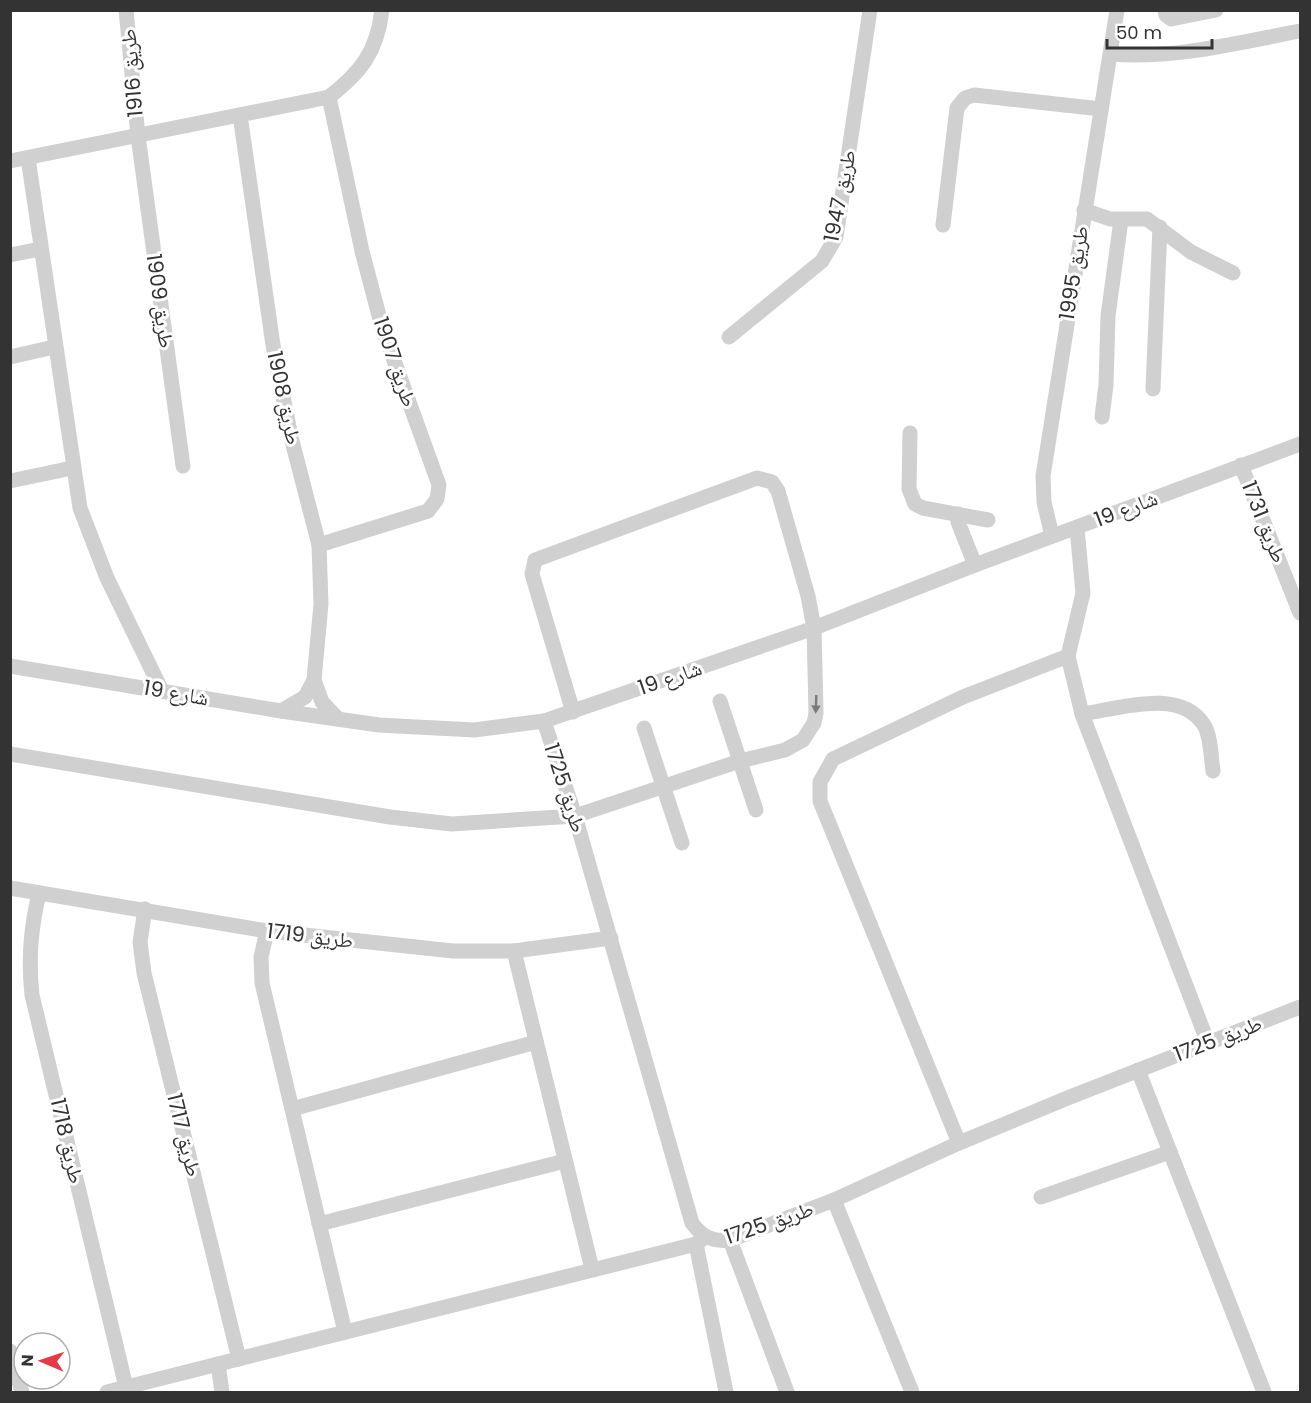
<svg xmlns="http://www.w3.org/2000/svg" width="1311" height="1403" viewBox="0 0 1311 1403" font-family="Poppins,'Noto Naskh Arabic',sans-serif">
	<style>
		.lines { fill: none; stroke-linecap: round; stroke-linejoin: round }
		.minor { stroke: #d0d0d0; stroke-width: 15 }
		.oneway { fill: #7a7a7a }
		.labels { text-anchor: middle; stroke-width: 6; stroke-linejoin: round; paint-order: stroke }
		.street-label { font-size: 21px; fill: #333; stroke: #fff }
	</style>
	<rect width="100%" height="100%" fill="#fff"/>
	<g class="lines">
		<!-- minor -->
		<g class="minor">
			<path d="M126 10 138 136 183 466"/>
			<path d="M1165 10 1166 15 1171 19 1216 10"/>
			<path d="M1111 54C1175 59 1237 43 1300 31"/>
			<path d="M240 115 273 345 291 437 319 545 321 604 314 680 305 697 281 711"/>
			<path d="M28 158 80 508 107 578 162 691"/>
			<path d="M10 161 329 97C361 72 377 52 382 10"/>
			<path d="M1084 210 1110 219H1147L1191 252 1233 273"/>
			<path d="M943 225 957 108 965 98 974 95 1101 109"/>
			<path d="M10 255 40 249"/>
			<path d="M729 337 822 261 836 237 870 10"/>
			<path d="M10 357 54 347"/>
			<path d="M1153 389 1160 227"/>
			<path d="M1102 417 1106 385 1108 316 1121 220"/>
			<path d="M910 433 909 489 915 504 923 508 988 520"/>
			<path d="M1241 465 1300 613"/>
			<path d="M10 481 72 468"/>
			<path d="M958 514V522L975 565"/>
			<path d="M1052 536 1044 502 1043 476 1117 10"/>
			<path d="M319 545 428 511 437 499 439 485 382 327 362 251 329 97"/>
			<path d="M1068 656 1082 714 1208 1043"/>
			<path d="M10 666 281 711 379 725 474 730 544 721 814 628 975 565 1300 444"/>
			<path d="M314 680 322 702 338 719"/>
			<path d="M720 701 756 810"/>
			<path d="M1082 714C1118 709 1180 687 1204 725 1211 736 1211 758 1213 771"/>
			<path d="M544 721 575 816 692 1223C702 1237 713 1242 730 1240L834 1200 959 1143 1070 1097 1300 1007"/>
			<path d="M644 728 682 843"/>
			<path d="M10 754 390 817 452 824 575 816 740 761 785 750 803 740 814 723 816 713 814 628 808 596 778 491 772 482 757 478 535 560 532 574 573 712"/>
			<path d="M10 888 267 931 453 951H514L611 938"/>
			<path d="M39 893C31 928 28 958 32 995L126 1387"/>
			<path d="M145 909 140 942 144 973 239 1359"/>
			<path d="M267 931 261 957 262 983 345 1332"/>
			<path d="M514 951 592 1269"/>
			<path d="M1138 1070 1264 1392"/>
			<path d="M292 1109 536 1042"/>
			<path d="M959 1143 820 801V782L833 759 963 697 1068 656 1083 593 1077 528"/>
			<path d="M1041 1197 1170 1152"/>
			<path d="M834 1200 912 1392"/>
			<path d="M319 1224 565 1161"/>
			<path d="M730 1240 787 1392"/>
			<path d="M696 1244 726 1392"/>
			<path d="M10 1351 22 1392"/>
			<path d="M218 1364 222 1392"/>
			<path d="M107 1392 696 1244 705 1237"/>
		</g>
	</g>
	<!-- one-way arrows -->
	<defs><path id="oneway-solid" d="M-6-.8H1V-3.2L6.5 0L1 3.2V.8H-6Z" transform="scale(1.5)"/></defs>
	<use class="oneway" href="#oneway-solid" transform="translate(816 704) rotate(92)"/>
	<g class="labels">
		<!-- street labels -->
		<g class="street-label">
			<text transform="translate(132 73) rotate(-95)" y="7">طريق 1916</text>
			<text transform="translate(840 196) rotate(-79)" y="7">طريق 1947</text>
			<text transform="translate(1074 273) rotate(-81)" y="7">طريق 1995</text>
			<text transform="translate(160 301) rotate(82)" y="7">طريق 1909</text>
			<text transform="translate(395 362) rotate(71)" y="7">طريق 1907</text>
			<text transform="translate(284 398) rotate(78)" y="7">طريق 1908</text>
			<text transform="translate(1126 509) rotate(-21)" y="7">شارع 19</text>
			<text transform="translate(1264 522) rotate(68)" y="7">طريق 1731</text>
			<text transform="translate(670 678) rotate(-19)" y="7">شارع 19</text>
			<text transform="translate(176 693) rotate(10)" y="7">شارع 19</text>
			<text transform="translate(565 788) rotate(72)" y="7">طريق 1725</text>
			<text transform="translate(310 936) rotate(7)" y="7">طريق 1719</text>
			<text transform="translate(1218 1039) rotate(-21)" y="7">طريق 1725</text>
			<text transform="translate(184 1135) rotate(76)" y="7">طريق 1717</text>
			<text transform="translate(67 1141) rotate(77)" y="7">طريق 1718</text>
			<text transform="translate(769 1223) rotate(-19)" y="7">طريق 1725</text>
		</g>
	</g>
	<!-- border -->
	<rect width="1311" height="1403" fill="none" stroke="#333333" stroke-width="24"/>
	<!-- north arrow -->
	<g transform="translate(42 1361) rotate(272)"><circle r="28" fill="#ffffff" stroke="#adadad" stroke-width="1.5"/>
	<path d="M0-4.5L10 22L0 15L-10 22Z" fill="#e63946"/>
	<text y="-9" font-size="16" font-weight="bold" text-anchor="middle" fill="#333333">N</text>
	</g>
	<!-- scale -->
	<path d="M1107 39v9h105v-9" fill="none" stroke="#333333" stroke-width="3"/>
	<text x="1116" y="39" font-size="18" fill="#333333" stroke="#ffffff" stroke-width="4.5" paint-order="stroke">50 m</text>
</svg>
